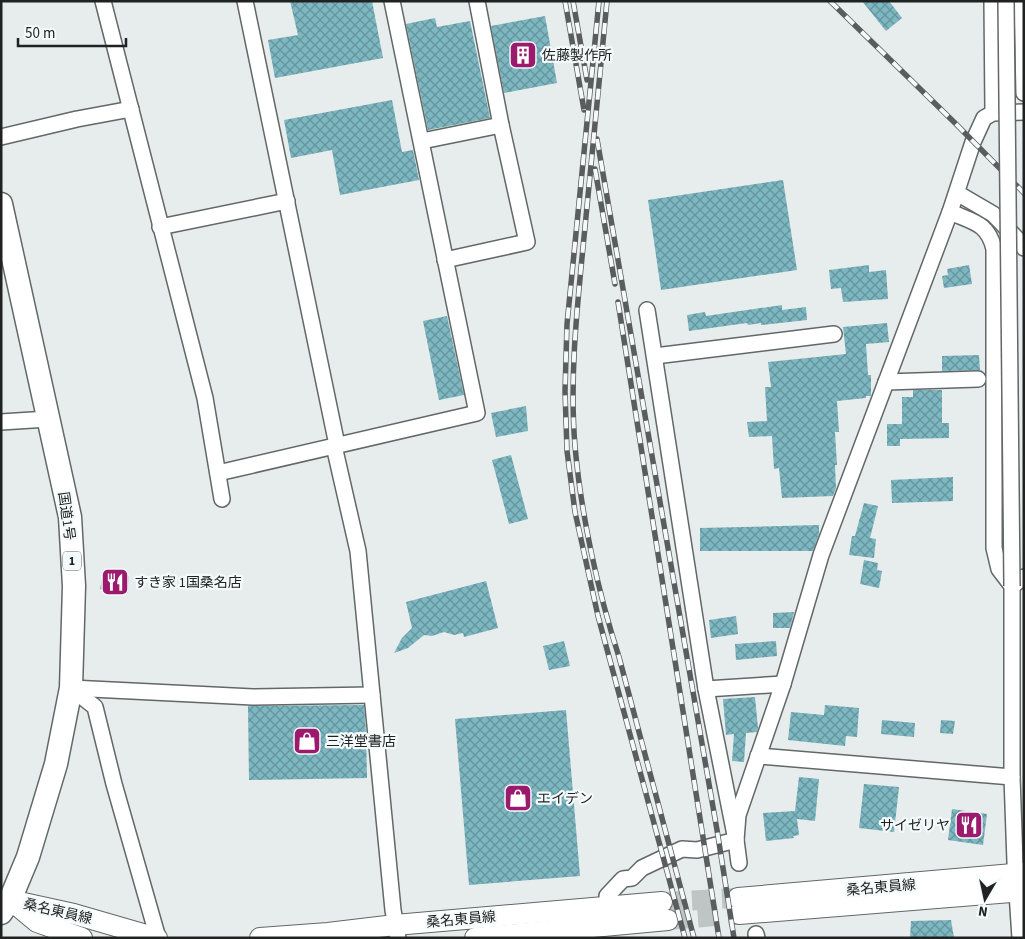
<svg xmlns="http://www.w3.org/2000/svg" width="1025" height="939" viewBox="0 0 1025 939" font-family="'Source Sans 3','Noto Sans JP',sans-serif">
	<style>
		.building { fill: url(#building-cross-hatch) }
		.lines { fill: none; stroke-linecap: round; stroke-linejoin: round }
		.major-tunnel { stroke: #bfc4c4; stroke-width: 20; stroke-dasharray: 20 10; stroke-linecap: butt }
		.minor-casing { stroke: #626767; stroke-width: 18 }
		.major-casing { stroke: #626767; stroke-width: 22 }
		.highway-casing { stroke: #626767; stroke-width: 25 }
		.minor { stroke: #fff; stroke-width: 15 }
		.major { stroke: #fff; stroke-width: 20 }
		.highway { stroke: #fff; stroke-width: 22 }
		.rail-casing { stroke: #5a5d5d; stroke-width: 5.5 }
		.rail { stroke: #f4fafb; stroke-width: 4; stroke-dasharray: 11; stroke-linecap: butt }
		.minor-bridge-casing { stroke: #626767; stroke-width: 18; stroke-linecap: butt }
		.minor-bridge { stroke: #fff; stroke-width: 15 }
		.labels { text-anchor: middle; stroke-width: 4.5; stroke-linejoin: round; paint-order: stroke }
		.shield { fill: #f4fafb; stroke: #606363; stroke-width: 1 }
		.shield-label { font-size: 12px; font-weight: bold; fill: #202222 }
		.poi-label { font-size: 14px; fill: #202222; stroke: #f4fafb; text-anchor: start }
		.street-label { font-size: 14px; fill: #202222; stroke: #f4fafb }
	</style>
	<defs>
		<pattern id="building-cross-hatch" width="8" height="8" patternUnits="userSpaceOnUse" patternTransform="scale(1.25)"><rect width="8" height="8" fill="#7db7c1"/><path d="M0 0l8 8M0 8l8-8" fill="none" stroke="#66949c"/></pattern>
	</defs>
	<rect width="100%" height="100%" fill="#e7eced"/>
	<!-- building -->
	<g class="building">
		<path d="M290 1H372L383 58 275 78 268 40 298 35Z"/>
		<path d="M862 1H889L902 18 886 31Z"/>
		<path d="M545 16 557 83 504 93 491 26Z"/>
		<path d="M435 18 437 27 470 21 490 118 428 130 406 24Z"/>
		<path d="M392 100 402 152 413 150 419 180 340 195 332 150 291 158 284 120Z"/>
		<path d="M783 180 797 270 661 290 648 200Z"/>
		<path d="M869 265V272L886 270 888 299 843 302 841 288 831 289 829 270Z"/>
		<path d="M969 265 972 284 944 288 942 276 948 275 947 269Z"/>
		<path d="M782 305V310L806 307 807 320 761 325V323L748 325 747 323 689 331 687 315 705 312 706 316Z"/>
		<path d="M447 316 464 395 439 400 423 321Z"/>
		<path d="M887 323 889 342 866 344 868 375H871V396H866V398L837 401 839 432H835L837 465H835L836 488 833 496 782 498 779 468 774 469 772 436 749 437 747 422 767 421 765 387H771L768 362 846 354 843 327Z"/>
		<path d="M979 355 980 370 942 371V356Z"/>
		<path d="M913 390H942V423H949V438L900 439V446H887V424H902V397H913Z"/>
		<path d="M526 406 528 431 496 437 491 413Z"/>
		<path d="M511 455 528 519 509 524 492 460Z"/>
		<path d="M953 477V501L892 503 891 480Z"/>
		<path d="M864 503 878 506 870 538 876 539 874 558 849 555 852 536H855Z"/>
		<path d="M819 525V534L813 551H700V528Z"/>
		<path d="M864 560 878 563 877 570 882 571 879 588 860 584Z"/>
		<path d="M103 574 129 576 128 593 100 589Z"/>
		<path d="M486 581 498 628 464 637 463 633 454 635 444 632 432 636 424 635 408 648 394 653 402 638 412 628 406 602Z"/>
		<path d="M794 612 790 628H773V613Z"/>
		<path d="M736 616 738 634 711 638 709 620Z"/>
		<path d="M564 641 570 666 549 670 543 646Z"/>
		<path d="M776 641 777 656 736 660 735 644Z"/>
		<path d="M755 697 758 728 757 732 746 733 744 762 732 761 734 734 726 735 723 699Z"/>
		<path d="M364 705 366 732 367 778 249 780 248 706Z"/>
		<path d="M825 705 859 708 857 737 846 736 845 746 788 740 791 712 824 715Z"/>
		<path d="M566 710 580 876 469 885 455 719Z"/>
		<path d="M882 720 915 723 914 737 881 734Z"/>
		<path d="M941 720 955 721 953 734 940 733Z"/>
		<path d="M799 777 819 779 815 821 797 819 799 835 793 836 794 838 766 841 763 813 795 811Z"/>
		<path d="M864 784 899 787 894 832 859 828Z"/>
		<path d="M952 809 987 814 983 845 948 840Z"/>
		<path d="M951 920 954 938H910L911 921Z"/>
	</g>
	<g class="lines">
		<!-- major-tunnel -->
		<g class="major-tunnel">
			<path d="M662 902 738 898"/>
			<path d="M668 920 739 914"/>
		</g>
		<!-- minor casing -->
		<g class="minor-casing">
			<g id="minor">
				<path d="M103 1 205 398 222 499"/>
				<path d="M245 1 337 445"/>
				<path d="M992 1 993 113"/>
				<path d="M1022 1 1024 93"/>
				<path d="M1 137 77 119 131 109"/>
				<path d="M422 141 501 125"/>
				<path d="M957 193 993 214 1022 244 1024 248"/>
				<path d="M950 212C973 222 988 223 994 249V548L999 569 1012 586V777L1015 862 1020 938"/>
				<path d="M160 227 287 201"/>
				<path d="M445 260 527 242 501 125 477 1"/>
				<path d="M655 356 834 334"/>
				<path d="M886 382 978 379"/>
				<path d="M1 422 48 419"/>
				<path d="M334 446 358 551 393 910 398 938"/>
				<path d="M218 473 477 413 392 1"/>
				<path d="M1012 586 1024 577"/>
				<path d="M71 688 253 697 372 695"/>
				<path d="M71 688 95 707 114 784 158 938"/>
				<path d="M706 689 783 684"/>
				<path d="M758 756 1012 777"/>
				<path d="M739 863 736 840 738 815 783 684 821 555 950 212 973 142 984 118 993 113 1024 112"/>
				<path d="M607 896 623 879 632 878 642 868 682 849 697 850 736 840 706 689 647 310"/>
				<path d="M756 934 757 938"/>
			</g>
		</g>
		<!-- major casing -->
		<g class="major-casing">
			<g id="major">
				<path d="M738 898 1024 873"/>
				<path d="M10 900 74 914 157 938"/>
				<path d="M13 902 37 922 82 938"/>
				<path d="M739 914 1024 891"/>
				<path d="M260 938 328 933 395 925 662 902"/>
				<path d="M475 938 668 920"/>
			</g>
		</g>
		<!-- highway casing -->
		<g class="highway-casing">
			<path id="highway" d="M1 204 70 517 74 586 71 688 56 764 28 857 10 900 1 913"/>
		</g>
		<!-- minor -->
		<use href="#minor" class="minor"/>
		<!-- major -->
		<use href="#major" class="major"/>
		<!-- highway -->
		<use href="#highway" class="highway"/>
		<!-- rail casing -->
		<g class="rail-casing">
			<g id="rail">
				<path d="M565 1 584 110"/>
				<path d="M573 1 587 80"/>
				<path d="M599 1 567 324 565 391 567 451 575 512 598 616 685 938"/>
				<path d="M607 1C600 77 592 152 585 227 578 300 569 374 575 446 581 515 598 592 619 657L694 938"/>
				<path d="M830 1 955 123 1024 193"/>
				<path d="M597 139 717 830 734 938"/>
				<path d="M595 169 615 284"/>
				<path d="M618 302 719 938"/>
			</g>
		</g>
		<!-- rail -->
		<use href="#rail" class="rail"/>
		<!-- minor-bridge casing -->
		<g class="minor-bridge-casing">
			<path id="minor-bridge" d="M1006 1 1012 586"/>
		</g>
		<!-- minor-bridge -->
		<use href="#minor-bridge" class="minor-bridge"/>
	</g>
	<!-- icons -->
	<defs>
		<g id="building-square" transform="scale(1.4375)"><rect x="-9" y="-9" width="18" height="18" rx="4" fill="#9c1a6e" stroke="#f4fafb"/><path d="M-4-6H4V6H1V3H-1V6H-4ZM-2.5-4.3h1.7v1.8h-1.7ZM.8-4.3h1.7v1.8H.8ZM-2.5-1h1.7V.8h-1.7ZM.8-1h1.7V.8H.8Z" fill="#fff"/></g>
		<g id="restaurant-square" transform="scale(1.4375)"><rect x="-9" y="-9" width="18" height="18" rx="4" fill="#9c1a6e" stroke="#f4fafb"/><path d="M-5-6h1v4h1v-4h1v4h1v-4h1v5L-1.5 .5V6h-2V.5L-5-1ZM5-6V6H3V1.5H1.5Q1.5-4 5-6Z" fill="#fff"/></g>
		<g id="shop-square" transform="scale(1.4375)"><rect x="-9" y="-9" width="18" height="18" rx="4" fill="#9c1a6e" stroke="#f4fafb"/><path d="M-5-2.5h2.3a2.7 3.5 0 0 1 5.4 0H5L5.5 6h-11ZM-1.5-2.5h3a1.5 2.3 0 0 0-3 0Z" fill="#fff"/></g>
	</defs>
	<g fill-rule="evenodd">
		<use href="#building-square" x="523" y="55"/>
		<use href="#restaurant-square" x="115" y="582"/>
		<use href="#shop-square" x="307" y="741"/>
		<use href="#shop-square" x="518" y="798"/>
		<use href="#restaurant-square" x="969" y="825"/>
	</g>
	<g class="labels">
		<!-- shield labels -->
		<rect class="shield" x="63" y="551.5" width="18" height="19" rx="4"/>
		<g class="shield-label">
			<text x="72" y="565">1</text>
		</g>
		<!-- poi labels -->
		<g class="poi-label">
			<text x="542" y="60">佐藤製作所</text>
			<text x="134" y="587">すき家 1国桑名店</text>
			<text x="326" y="746">三洋堂書店</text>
			<text x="537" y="803">エイデン</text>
			<text x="950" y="830" text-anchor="end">サイゼリヤ</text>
		</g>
		<!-- street labels -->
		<g class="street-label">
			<text transform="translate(67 516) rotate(82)" y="5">国道1号</text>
			<text transform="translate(881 887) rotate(-5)" y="5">桑名東員線</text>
			<text transform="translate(58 911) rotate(13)" y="5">桑名東員線</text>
			<text transform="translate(461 919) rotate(-5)" y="5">桑名東員線</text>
		</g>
	</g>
	<!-- border -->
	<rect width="1025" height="939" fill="none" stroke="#202222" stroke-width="5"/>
	<!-- north arrow -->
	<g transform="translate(985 899) rotate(189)" stroke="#f4fafb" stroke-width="4" paint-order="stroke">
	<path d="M0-4L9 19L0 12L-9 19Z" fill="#202222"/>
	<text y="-8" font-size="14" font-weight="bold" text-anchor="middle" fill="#202222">N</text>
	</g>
	<!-- scale -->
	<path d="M18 38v8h108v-8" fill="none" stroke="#202222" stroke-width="2.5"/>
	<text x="25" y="38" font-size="15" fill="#202222" stroke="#f4fafb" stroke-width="4" paint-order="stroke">50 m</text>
</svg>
